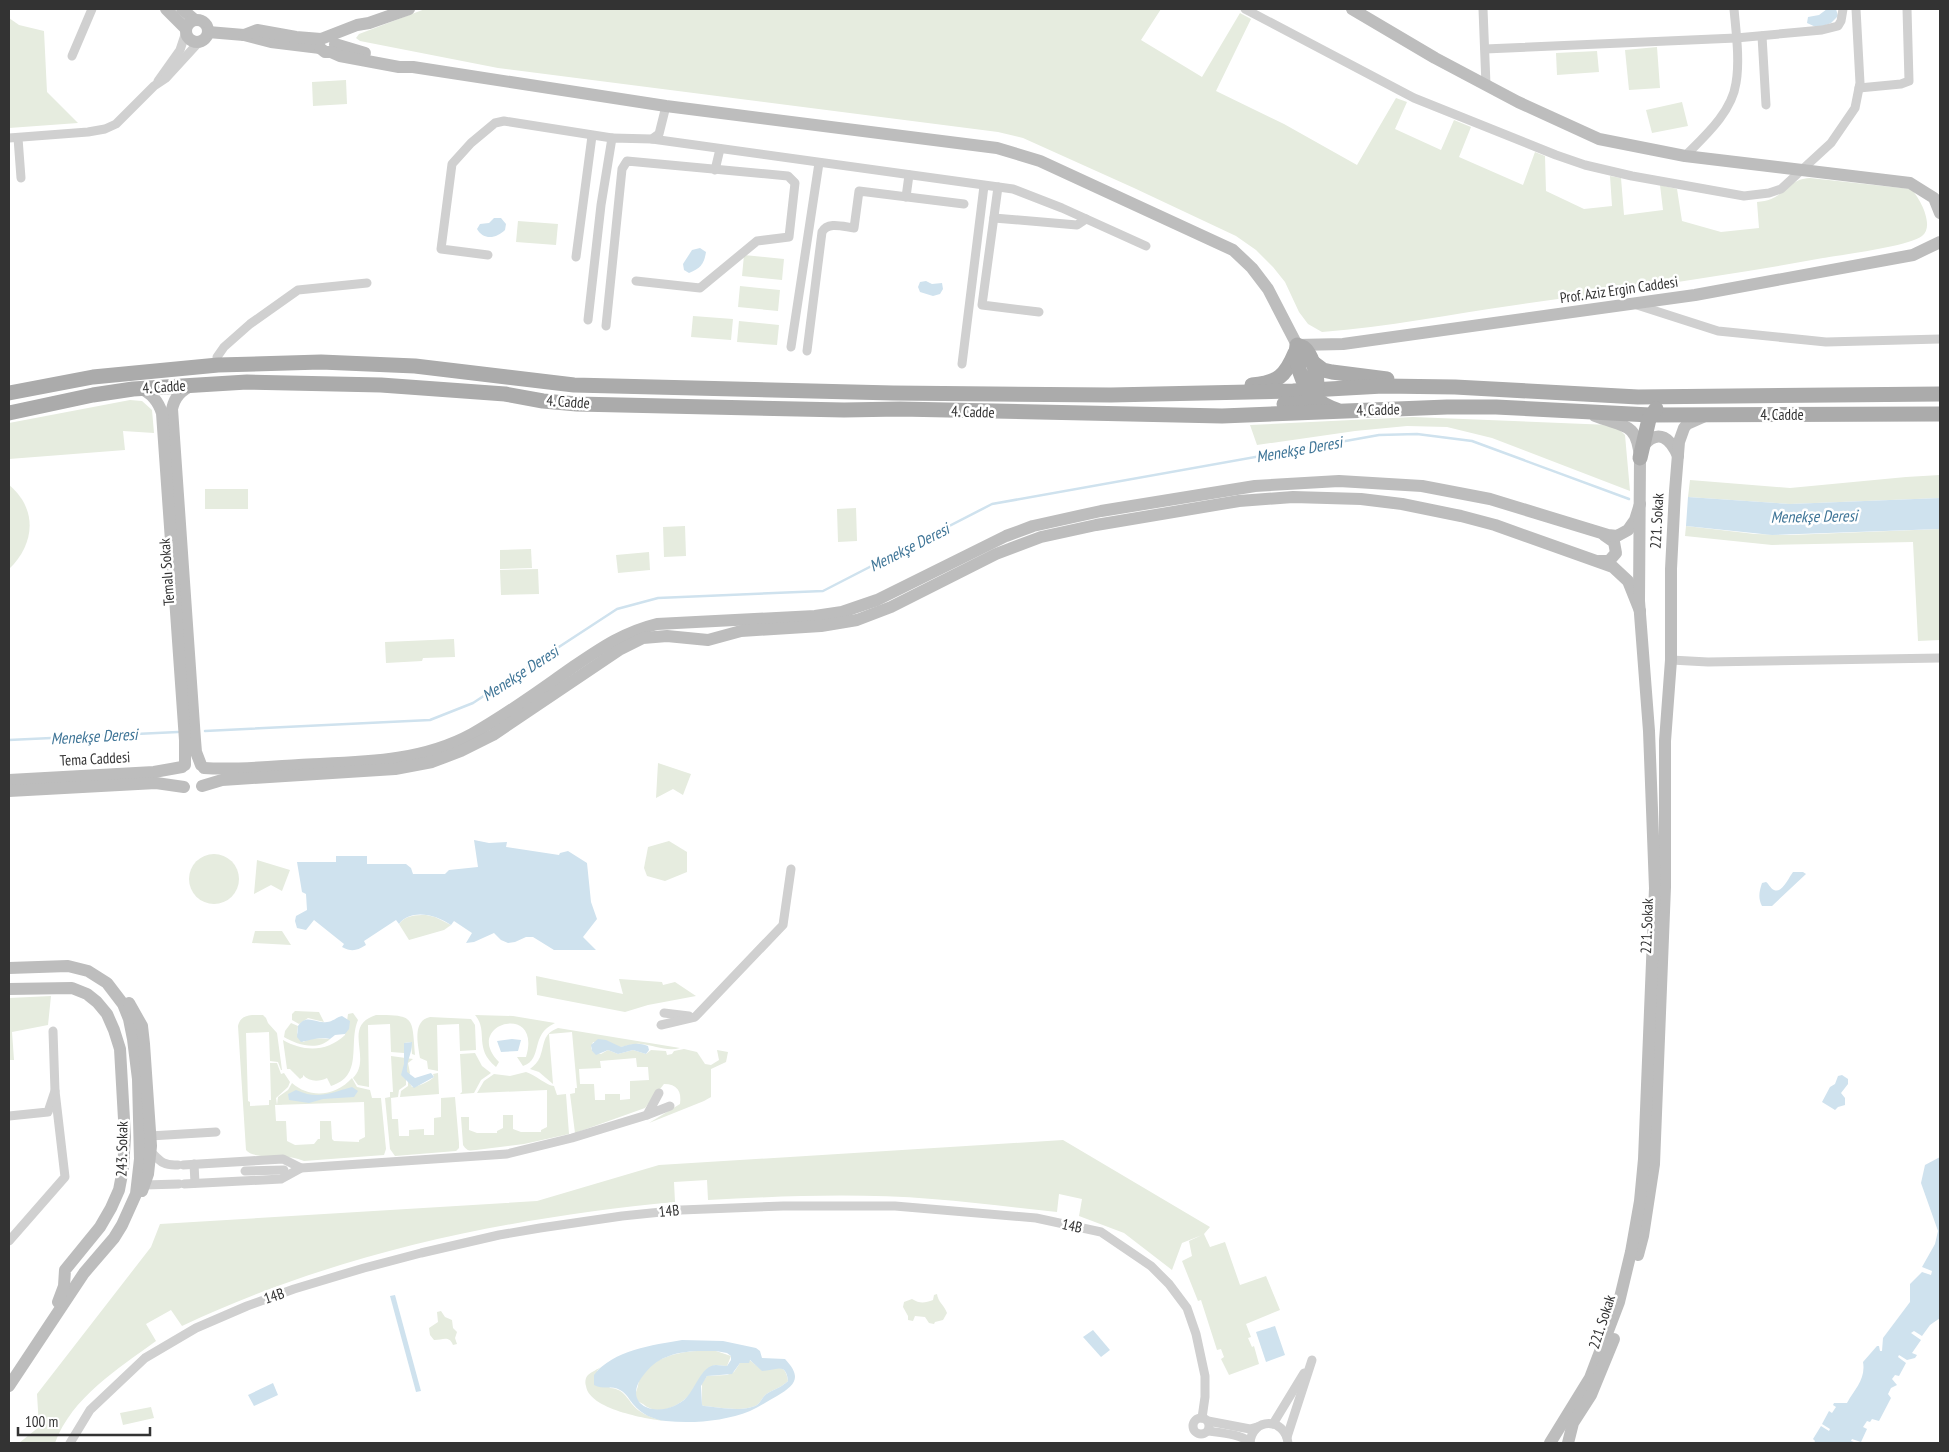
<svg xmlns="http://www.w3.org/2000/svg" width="1949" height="1452" viewBox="0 0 1949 1452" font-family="'PT Sans Narrow',sans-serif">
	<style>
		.green { fill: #e6ecdf; fill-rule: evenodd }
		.water { fill: #cfe2ee; fill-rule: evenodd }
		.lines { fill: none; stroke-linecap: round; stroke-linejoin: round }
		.stream { stroke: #cfe2ee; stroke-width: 2.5 }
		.street { stroke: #d0d0d0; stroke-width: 9 }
		.secondary { stroke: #bdbdbd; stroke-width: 12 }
		.primary { stroke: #ababab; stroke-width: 15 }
		.labels { text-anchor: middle; stroke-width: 5; stroke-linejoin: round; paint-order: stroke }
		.street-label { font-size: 15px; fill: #333; stroke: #fff }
		.water-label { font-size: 16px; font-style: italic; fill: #3f7597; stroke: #fff }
	</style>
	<rect width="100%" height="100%" fill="#fff"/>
	<!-- green -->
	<g class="green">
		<path d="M425 9H1161L1141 40 1202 77 1240 13 1251 19 1216 91 1284 124 1357 165 1396 98 1407 102 1395 129 1441 150 1454 120 1471 127 1459 157 1523 185 1535 152 1545 156 1546 191 1584 209 1612 206 1610 176 1621 178 1624 215 1663 210 1660 185 1677 189 1682 221 1721 232 1759 228 1757 202C1786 200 1785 179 1810 178L1911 189C1920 198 1935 226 1922 236 1910 246 1842 255 1823 258 1721 277 1619 290 1516 305 1452 314 1387 327 1322 332L1308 324 1299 312 1285 282 1273 267 1256 250 1236 236 1134 188 1023 138 998 132 498 68 360 41 356 38 359 34Z"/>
		<path d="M9 18 19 25 44 31 47 92 78 123 9 128Z"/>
		<path d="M1657 47 1660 88 1629 90 1625 50Z"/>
		<path d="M1597 51 1599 72 1557 75 1556 53Z"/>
		<path d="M346 80 347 104 313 106 312 82Z"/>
		<path d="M1682 102 1688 126 1652 133 1646 110Z"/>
		<path d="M518 221 558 224 556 245 516 242Z"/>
		<path d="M744 255 784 259 782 280 742 276Z"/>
		<path d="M740 286 780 290 778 311 738 307Z"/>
		<path d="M693 316 733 319 731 340 691 337Z"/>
		<path d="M739 321 779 325 777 345 737 342Z"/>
		<path d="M130 400 142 401 152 410 154 433 123 431 125 450 9 459V423Z"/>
		<path d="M1413 417 1610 425 1619 429 1625 435 1630 491 1492 438 1447 427 1407 426 1355 431 1257 445 1250 425Z"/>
		<path d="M1940 475V498L1790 504 1688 497 1690 480 1790 488 1906 477Z"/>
		<path d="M9 485C38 509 35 544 9 569Z"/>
		<rect x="205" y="489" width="43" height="20"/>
		<path d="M856 508 857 541 838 542 837 509Z"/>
		<path d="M685 526 686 556 664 557 663 527Z"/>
		<path d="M1686 526 1755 534 1790 535 1940 529V640L1918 641 1913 542 1772 545 1685 536Z"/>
		<path d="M531 549 532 568 500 569V550Z"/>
		<path d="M649 552 650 570 618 573 616 555Z"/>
		<path d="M538 569 539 594 501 595 500 570Z"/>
		<path d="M454 639 455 657 423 658 422 661 386 663 385 642Z"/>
		<path d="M658 763 691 774 683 795 673 789 656 798Z"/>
		<path d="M669 841 687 852V872L665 881 647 876 644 868 648 847Z"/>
		<circle cx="214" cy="879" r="25"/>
		<path d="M257 860 290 870 282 891 271 885 254 894Z"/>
		<path d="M426 915 435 917 451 925 444 930 409 940 399 924C406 915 415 915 426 915Z"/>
		<path d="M255 931H282L291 945 252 943Z"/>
		<path d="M536 976 623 994 619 979 662 982 663 985 675 982 696 996 648 1005 625 1012 537 995Z"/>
		<path d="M51 996 48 1025 12 1032 14 1060H9V998Z"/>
		<path d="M295 1011 319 1012 324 1022 308 1018 299 1024 292 1020V1014Z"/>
		<path d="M353 1013 358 1020C348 1043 364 1076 331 1086L327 1078C319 1082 309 1082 303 1075V1077L300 1079 290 1069H287L283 1040C304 1052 327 1052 345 1035L348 1014Z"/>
		<path d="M263 1015 266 1018 268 1023 277 1033 282 1070H281L278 1062 270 1061 269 1032 246 1033 248 1101 250 1102V1106L269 1105V1100H271L270 1063H277L281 1074 284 1073 290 1082 288 1087 276 1098 277 1105 278 1097 288 1090 292 1083C310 1099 336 1096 352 1078L357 1087 370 1090 372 1098H381L386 1149 384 1155 304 1161C286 1152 254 1161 246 1150L238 1026C241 1013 253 1015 263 1015ZM364 1102 365 1137 359 1140V1142L334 1141 332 1139 331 1121H320V1139H318L314 1144 295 1145 287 1141 286 1121H276L275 1105Z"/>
		<path d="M376 1015C415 1015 412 1017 415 1055L412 1054 411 1042 404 1043V1053L391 1052 390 1024 368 1025 369 1087 358 1085 353 1078C373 1058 341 1026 376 1015Z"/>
		<path d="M475 1015 513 1016 555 1023C529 1035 544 1059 523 1066L517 1057H526C543 1001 461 1024 499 1062L496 1067C473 1048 489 1031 475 1015Z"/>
		<path d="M430 1017 471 1019 475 1025 476 1050 460 1051 459 1024 437 1025 438 1071 428 1069 427 1061 420 1058C418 1044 412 1021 430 1017Z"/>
		<path d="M291 1023 298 1026 297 1033 303 1042 313 1038 330 1039C318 1051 297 1045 284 1037L285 1031Z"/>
		<path d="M558 1028 680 1048C667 1052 654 1045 641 1044 633 1043 628 1046 621 1047 613 1048 601 1043 593 1042L591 1048 593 1052 601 1054 608 1050 618 1054 633 1050 646 1054 651 1050 666 1051 667 1055 672 1054 674 1051 684 1049 697 1052 705 1064 711 1065 719 1060 717 1050 728 1052 726 1062 711 1069V1097L704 1101 649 1123 680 1104C682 1091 677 1084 664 1084L645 1108 575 1133 570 1094 575 1093V1088H577L572 1032 549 1034 553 1084 539 1072 530 1069C534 1066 538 1062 540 1057 545 1044 542 1034 558 1028ZM636 1058 637 1067H648L649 1080 630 1081V1099L620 1100V1094H605V1100H595L594 1084H580L579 1069 601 1068 600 1061Z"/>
		<path d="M475 1053 482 1066 491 1073 481 1080 474 1093 460 1094 462 1092 460 1054Z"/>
		<path d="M391 1056 413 1059 408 1063 410 1073 406 1080V1085L399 1090 398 1097 391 1098 392 1119H398L399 1136H409V1130L424 1129V1135H434V1118L441 1117V1098L455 1097 459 1143V1148L456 1151 395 1156 390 1149 385 1098 390 1097V1092H393Z"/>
		<path d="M526 1072C536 1075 547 1086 554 1086L557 1095 566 1094 569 1134 524 1144 476 1150C469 1151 467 1151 463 1145L461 1117H469V1130L477 1133H497V1131L503 1128V1115H513V1129L521 1132H541V1130L547 1127V1090L477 1093 484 1081 494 1074 510 1076Z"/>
		<path d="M438 1073 439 1094 400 1097 401 1091 408 1086V1080L412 1087C419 1086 429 1082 434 1077L433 1074Z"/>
		<path d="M1063 1140 1210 1227 1204 1234 1210 1247 1225 1242 1240 1285 1266 1276 1280 1310 1246 1324 1251 1337 1248 1338 1252 1347 1254 1346 1259 1364 1229 1375 1221 1359 1224 1357 1221 1349 1217 1350 1201 1300 1198 1301 1182 1261 1192 1256 1189 1241 1202 1235 1182 1243 1172 1270 1124 1233 1079 1216 1082 1199 1059 1194 1057 1212C1015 1208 974 1202 932 1199 858 1193 783 1196 708 1200L707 1180 674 1182 675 1202C506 1218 336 1253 182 1326L171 1310 146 1324 156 1341C118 1369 72 1397 55 1443H19L39 1427 37 1394 151 1247 160 1224 537 1201 659 1165Z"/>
		<path d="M937 1294C938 1302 944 1305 947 1313L943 1320 935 1322 934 1324 929 1323 925 1317 915 1316 913 1321 908 1320V1316L903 1307 904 1302 912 1299C920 1304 925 1303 933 1300L934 1295Z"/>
		<path d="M441 1311 445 1317 452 1320 453 1328 457 1332 455 1338 457 1344 453 1345C449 1335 443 1340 434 1340L430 1335 429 1328 438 1322 437 1312Z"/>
		<path d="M697 1351H716L731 1356 727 1366 714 1365C704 1377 692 1396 678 1404 666 1411 653 1413 643 1404 639 1402 636 1400 636 1396 635 1392 638 1388 638 1385 643 1360 676 1352 697 1351Z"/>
		<path d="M749 1360C753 1362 756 1366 759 1367 772 1374 785 1358 788 1381 782 1387 775 1389 768 1393 762 1396 761 1404 755 1406 741 1412 718 1407 704 1406L702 1405V1383L707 1376 727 1375 734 1372 740 1363H749Z"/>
		<path d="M601 1367 597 1371 610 1388C626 1389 627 1401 638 1410 646 1416 655 1419 665 1421 646 1419 589 1409 586 1386 585 1383 585 1378 588 1375 591 1372 598 1369 601 1367Z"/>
		<path d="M151 1407 154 1418 123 1425 120 1413Z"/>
	</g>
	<!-- water -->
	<g class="water">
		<path d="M1827 9H1836L1838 16 1831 23 1818 28 1807 23 1808 17 1819 15Z"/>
		<path d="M494 218H501L506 224 505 230C497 238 484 241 477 229L480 224 489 223Z"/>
		<path d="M700 248 706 252C704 264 701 268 689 273L684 270 683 264 692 250Z"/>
		<path d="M926 281 932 284 942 283 943 289 940 294 933 296 920 292 918 287 920 282Z"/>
		<path d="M1688 497 1790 504 1940 498V529L1772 535 1686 526Z"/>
		<path d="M474 840 489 843 507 842 506 847 559 855 560 853 568 851 587 863 591 902 597 919 583 937 596 950H554L533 937H526L515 942 508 943 501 940 494 933 474 942 466 943 472 933 454 921 451 925C437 915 411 908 399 924L396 920 364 941 366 945C356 951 352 952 342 947L344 944 314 920 306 930 297 928 295 921 296 916 307 910 306 894 302 892 297 862H336V856H367V864H406L411 868 413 874H445L449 870 478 867Z"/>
		<path d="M1793 872H1803L1806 874 1772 906H1762C1758 898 1759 892 1762 883L1766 882C1769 884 1770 888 1774 890 1782 894 1789 877 1793 872Z"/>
		<path d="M342 1016 350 1021 349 1029 345 1034 335 1035 330 1039C316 1037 313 1040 301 1042L297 1037 298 1026C307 1013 315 1024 327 1022 332 1022 337 1017 342 1016Z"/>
		<path d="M512 1039 521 1040 518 1051 501 1052 497 1041Z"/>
		<path d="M598 1039 606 1040 621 1047C630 1044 638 1042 648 1046L649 1050 646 1054 633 1050 618 1054 608 1050 596 1055 592 1051 591 1045Z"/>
		<path d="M412 1042C412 1055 406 1061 407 1072L415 1078 431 1073 434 1077 414 1088 401 1075 404 1064V1043Z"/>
		<path d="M1842 1075 1848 1079V1084L1841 1093 1845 1098V1105L1838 1107 1835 1110 1822 1102 1830 1087 1835 1084 1838 1076Z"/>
		<path d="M352 1087 358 1091 354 1097 323 1099 309 1103 289 1100 288 1094 296 1090C318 1100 330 1093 352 1087Z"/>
		<path d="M1940 1157V1318L1930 1325 1922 1336 1914 1331 1911 1333 1921 1340 1912 1353 1917 1355 1915 1358 1907 1360 1899 1355 1898 1357 1906 1363 1899 1376 1895 1375 1892 1379 1897 1385 1891 1388 1888 1394 1891 1398 1879 1421 1872 1419 1870 1422 1867 1421 1863 1427 1867 1429 1861 1442 1852 1439 1851 1441 1857 1443H1814L1815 1441 1813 1439 1821 1426 1829 1431 1830 1429 1822 1424 1829 1411 1832 1413 1836 1407 1833 1405 1834 1403H1847C1855 1389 1866 1379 1863 1362L1877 1346H1879L1880 1351H1882L1883 1338 1910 1302V1284L1922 1272 1931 1275 1932 1271 1922 1267 1935 1244 1938 1231 1921 1183 1925 1165Z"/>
		<path d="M395 1295 421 1391 416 1392 390 1296Z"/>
		<path d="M1275 1326 1285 1355 1266 1362 1256 1332Z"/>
		<path d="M1093 1330 1110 1350 1101 1357 1083 1337Z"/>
		<path d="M682 1340 723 1341 756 1348 760 1351 762 1358 785 1359C802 1377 796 1385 777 1396 768 1401 759 1407 750 1411 725 1421 693 1424 666 1421 654 1420 641 1414 633 1404 629 1399 626 1393 620 1390 612 1385 603 1390 594 1385V1375C613 1350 653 1345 682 1340ZM697 1351H716L727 1353 731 1356V1360L727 1366C723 1366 720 1365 716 1365 701 1365 695 1391 684 1400 655 1422 618 1403 646 1372 659 1356 678 1352 697 1351ZM750 1360 762 1371C775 1371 786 1361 788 1381 782 1387 775 1389 768 1393 762 1396 761 1404 755 1406 741 1412 718 1407 704 1406L702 1405 701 1386 707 1376 732 1374 740 1363H749Z"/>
		<path d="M273 1383 278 1395 254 1406 248 1395Z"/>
	</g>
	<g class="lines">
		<!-- stream -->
		<g class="stream">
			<path d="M205 731 430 720 473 703 617 609 658 598 823 591 992 504 1379 435 1417 434 1472 441 1629 499"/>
			<path d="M9 740 178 732"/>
		</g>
		<!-- street -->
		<g class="street">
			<path d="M1245 9 1414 98 1556 155 1585 165 1632 176 1744 196 1769 193 1781 189 1831 143 1855 108 1860 83 1856 9"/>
			<path d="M1483 9 1486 85"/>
			<path d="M1762 36 1766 105"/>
			<path d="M1485 49 1736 38 1822 30 1838 26 1841 21 1843 9"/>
			<path d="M72 56 92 9"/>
			<path d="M158 81 180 50 186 32"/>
			<path d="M1859 88 1901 84 1909 81 1907 9"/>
			<path d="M9 138 88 132 105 129 116 124 154 86 166 78 199 42"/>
			<path d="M18 138 21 178"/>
			<path d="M652 139 1013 189 1062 208 1146 246"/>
			<path d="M1685 156C1705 136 1732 112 1736 83 1740 60 1736 32 1734 9"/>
			<path d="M715 170 720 149"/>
			<path d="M998 187 982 305 1039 312"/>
			<path d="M906 197 909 175"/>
			<path d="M994 218 1077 225 1086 219"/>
			<path d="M488 255 441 249 452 164 471 143 495 123 504 121 612 138"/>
			<path d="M576 257 592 136"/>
			<path d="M1637 305 1718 331 1826 342 1940 339"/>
			<path d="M588 320 601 205 612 138 652 139 659 134 666 106"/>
			<path d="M606 326 622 169 627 161 788 176 795 183 789 237 757 241 700 288 636 281"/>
			<path d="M791 347 819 163"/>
			<path d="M807 351 822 232C828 221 844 227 854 228L859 191 964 204"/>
			<path d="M962 364 984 186"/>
			<path d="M218 365 217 357 224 347 250 324 298 290 367 283"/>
			<path d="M1671 660 1708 662 1940 658"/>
			<path d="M664 1013 689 1016"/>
			<path d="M661 1025 695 1017 783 925 791 869"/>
			<path d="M659 1093 647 1115 670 1106"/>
			<path d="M9 1116 48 1112 55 1091 53 1031"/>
			<path d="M150 1136 216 1132"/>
			<path d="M150 1151C160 1161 163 1166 178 1165"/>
			<path d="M194 1164 195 1183"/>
			<path d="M183 1165 283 1159 301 1168"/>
			<path d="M245 1171 284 1170"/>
			<path d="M184 1184 281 1179 301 1168 507 1154 572 1138 647 1115"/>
			<path d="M144 1185 179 1184"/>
			<path d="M9 1241 65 1177 55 1091"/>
			<circle cx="1201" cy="1426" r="8"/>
			<path d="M1208 1421 1250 1429 1257 1427"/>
			<path d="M1273 1424 1304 1373"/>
			<path d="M1208 1431C1222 1433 1239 1434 1250 1442"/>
			<path d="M1287 1437 1312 1360"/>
			<path d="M70 1443 90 1410 145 1358 196 1328 247 1306 294 1289 364 1268 421 1253 499 1235 540 1228 622 1216 681 1210 783 1206H895L1036 1218 1101 1232 1151 1266 1169 1284 1187 1308 1196 1334 1205 1376V1397L1202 1418"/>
			<path d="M1250 1443C1252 1417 1285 1417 1288 1443"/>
		</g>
		<!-- secondary -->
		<g class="secondary">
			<path d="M166 9 186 29"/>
			<path d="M182 9 195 20"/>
			<path d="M1352 9 1435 58 1518 102 1599 139 1685 156 1910 183 1934 198 1940 213"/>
			<circle cx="197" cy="31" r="11"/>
			<path d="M208 32 244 35 271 42 320 48"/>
			<path d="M244 35 257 30 296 37 321 39 357 25 369 23 409 9"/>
			<path d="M335 44 365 53"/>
			<path d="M320 48 325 52H331L340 56 399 67H413L666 106 997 148 1040 161 1233 250 1252 268 1268 289 1297 345 1343 344 1695 295 1913 255 1940 242"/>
			<path d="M192 385C181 391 175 396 172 409L195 740 196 752 201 765"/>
			<path d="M140 388C152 394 158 401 162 413L185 740V765"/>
			<path d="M1644 445C1659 428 1671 439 1678 456"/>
			<path d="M1599 561H1609L1616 553 1614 542 1604 535"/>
			<path d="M204 768C236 770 267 767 299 765 358 762 419 763 472 734 508 714 540 690 573 667 601 648 624 632 657 624L815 616 842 612 877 600 1006 536 1033 526 1101 511 1255 486 1339 481 1422 486 1490 499 1608 535 1617 536 1628 530 1635 520 1640 504"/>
			<path d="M9 780 154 772 182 767"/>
			<path d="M202 786 222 780 395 769 432 762 461 751 493 735 619 650 643 638 667 636 708 640 741 631 821 626 857 620 891 607 996 554 1041 537 1096 525 1239 501 1293 497 1361 499 1402 504 1461 516 1495 525 1613 567 1628 581 1640 611"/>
			<path d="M9 791 156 783 184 787"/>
			<path d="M9 968 68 966 88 971 107 983 123 1004 129 1019 133 1039 138 1079 140 1159 136 1194 122 1225 114 1238 84 1273 9 1386"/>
			<path d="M9 989 72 988 87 994 97 1002 107 1014 114 1030 120 1049 125 1137 123 1169 119 1190 111 1208 100 1227 65 1270 64 1286 58 1302"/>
			<path d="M129 1003 142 1026 144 1044 151 1146 148 1174 142 1191"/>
			<path d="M1638 1255 1643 1236 1654 1164 1665 887V741L1671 660V569L1675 491 1679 442 1684 428 1687 424 1705 416"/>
			<path d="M1550 1443 1590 1378 1619 1302 1631 1252 1640 1201 1644 1159 1655 888 1649 731 1639 601 1640 458C1637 421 1623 427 1595 416"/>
			<path d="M1568 1443 1573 1423 1591 1395 1614 1339"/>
		</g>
		<!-- primary -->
		<g class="primary">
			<path d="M1311 361 1323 370 1332 372 1387 379"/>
			<path d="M1252 385C1278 382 1285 377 1295 353"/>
			<path d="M9 393 93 377 218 365 321 362 415 366 574 385 893 393 1111 395 1293 391 1383 386 1455 387 1638 397 1940 394"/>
			<path d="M1284 404C1292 404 1304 405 1311 399 1323 390 1314 356 1304 348 1302 347 1299 346 1297 345 1294 360 1302 384 1313 396 1320 403 1328 407 1337 410"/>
			<path d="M9 413 93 395 133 389 247 382 381 385 505 394 543 401 577 404 844 410 900 409 1222 416 1447 407H1496L1650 415 1940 414"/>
			<path d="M1640 458 1649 419 1656 409"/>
		</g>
	</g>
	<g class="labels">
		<!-- street labels -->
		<g class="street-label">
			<text transform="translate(1619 290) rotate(-8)" y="5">Prof. Aziz Ergin Caddesi</text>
			<text transform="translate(164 387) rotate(-4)" y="5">4. Cadde</text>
			<text transform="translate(568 402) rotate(4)" y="5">4. Cadde</text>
			<text transform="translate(1378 410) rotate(-2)" y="5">4. Cadde</text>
			<text transform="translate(973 412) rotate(2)" y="5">4. Cadde</text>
			<text x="1782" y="420">4. Cadde</text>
			<text transform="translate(1657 521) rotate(-87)" y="5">221. Sokak</text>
			<text transform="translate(167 572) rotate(-94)" y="5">Temalı Sokak</text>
			<text transform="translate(95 759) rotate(-3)" y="5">Tema Caddesi</text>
			<text transform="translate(1647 926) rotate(-88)" y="5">221. Sokak</text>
			<text transform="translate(122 1149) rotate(-89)" y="5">243. Sokak</text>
			<text transform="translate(669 1211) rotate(-6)" y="5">14B</text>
			<text transform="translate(1072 1226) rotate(12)" y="5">14B</text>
			<text transform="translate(274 1296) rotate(-19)" y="5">14B</text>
			<text transform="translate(1602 1322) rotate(-72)" y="5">221. Sokak</text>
		</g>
		<!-- water labels -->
		<g class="water-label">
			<text transform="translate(1299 449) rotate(-10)" y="6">Menekşe Deresi</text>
			<text transform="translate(1814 516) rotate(-1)" y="6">Menekşe Deresi</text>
			<text transform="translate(909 547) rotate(-27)" y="6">Menekşe Deresi</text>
			<text transform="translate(520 673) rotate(-33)" y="6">Menekşe Deresi</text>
			<text transform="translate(94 736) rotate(-3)" y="6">Menekşe Deresi</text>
		</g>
	</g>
	<!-- border -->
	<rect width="1949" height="1452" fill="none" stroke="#333333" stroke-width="20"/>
	<!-- scale -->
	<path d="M18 1427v8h132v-8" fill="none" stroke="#333333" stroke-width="2.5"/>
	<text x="25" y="1427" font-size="15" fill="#333333" stroke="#ffffff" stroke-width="4" paint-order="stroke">100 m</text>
</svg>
